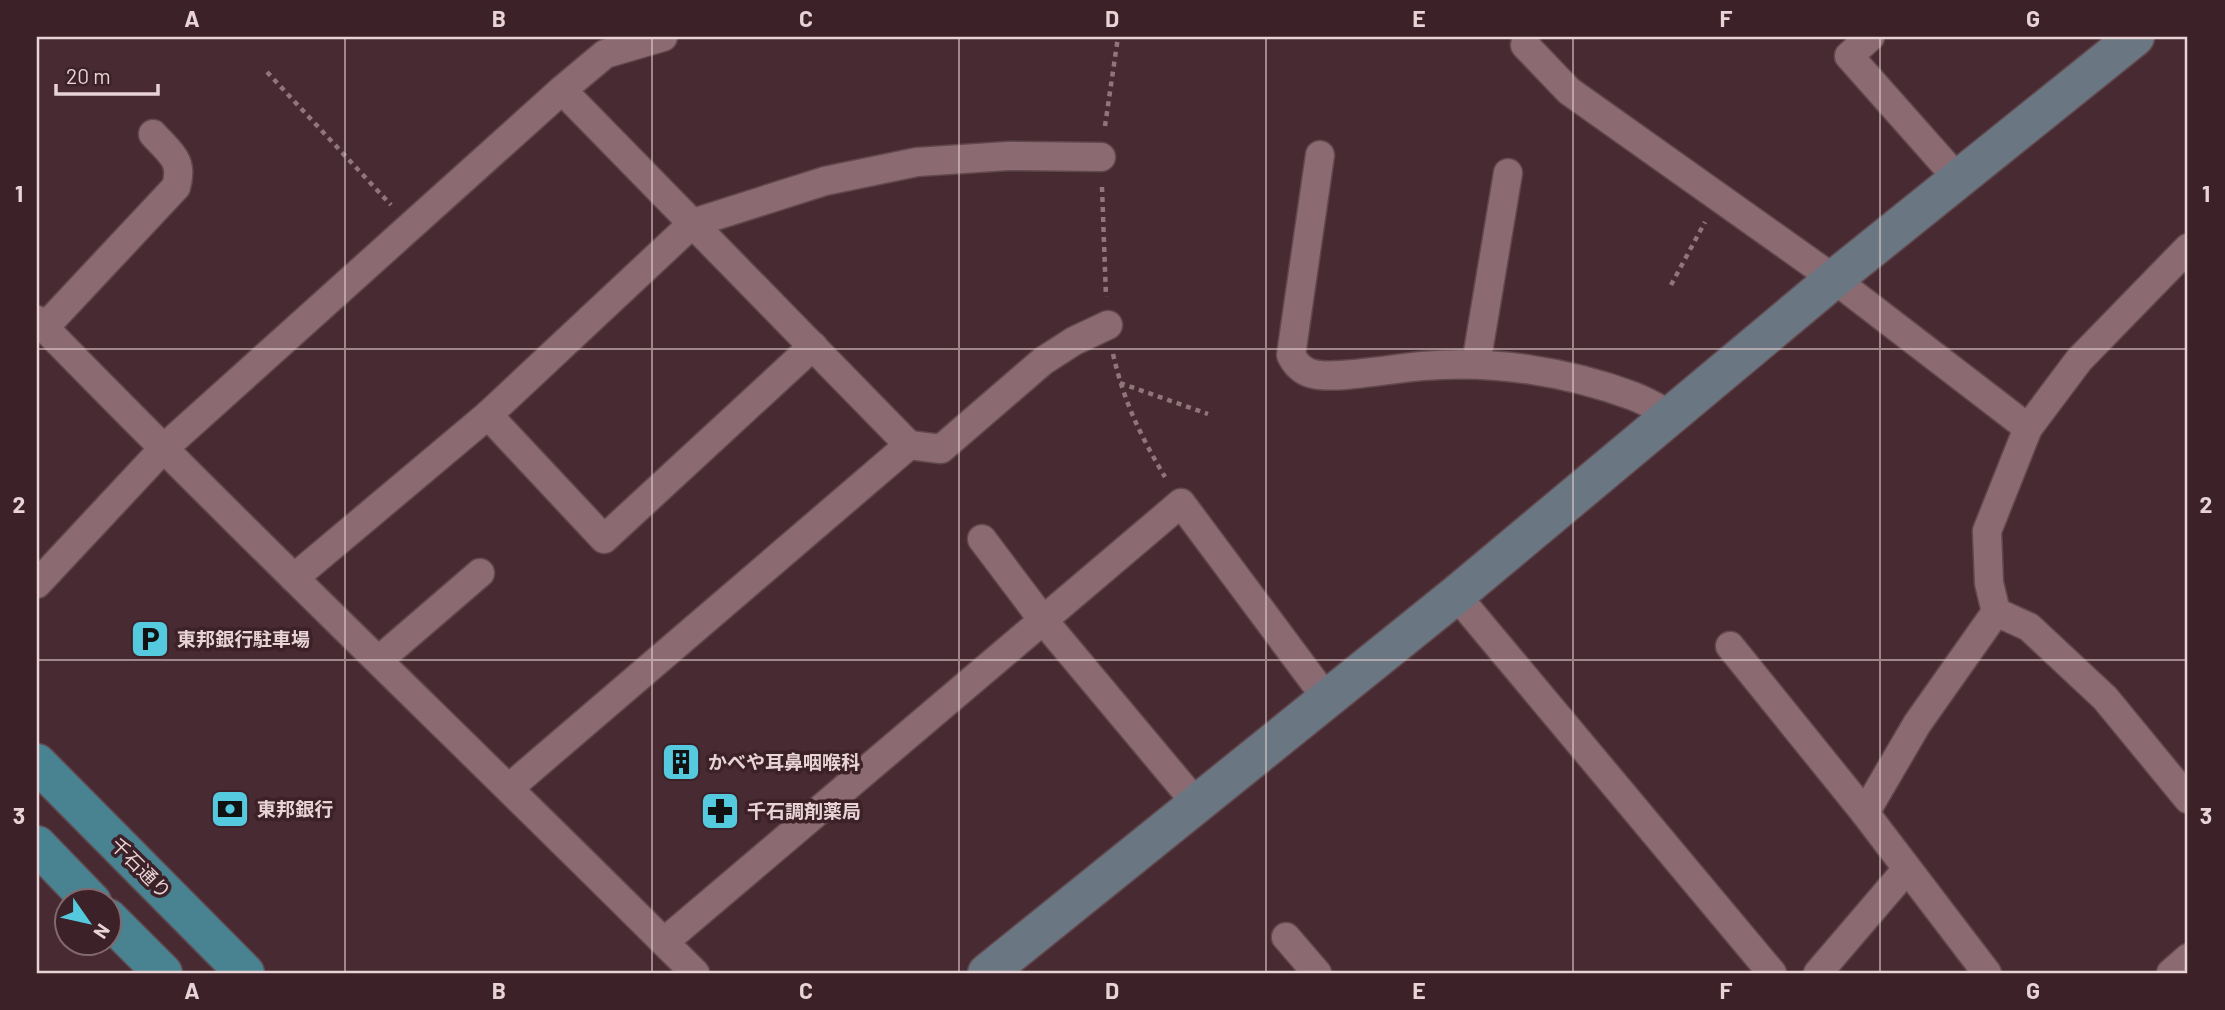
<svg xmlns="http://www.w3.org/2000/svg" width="2225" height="1010" viewBox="0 0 2225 1010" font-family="Barlow,'Noto Sans JP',sans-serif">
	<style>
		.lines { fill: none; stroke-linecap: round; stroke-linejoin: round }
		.street-casing { stroke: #61484e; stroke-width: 31 }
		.secondary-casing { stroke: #61484e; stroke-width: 41 }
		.primary-casing { stroke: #61484e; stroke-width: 41 }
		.path { stroke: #8f767b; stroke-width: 4.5; stroke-dasharray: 5 5; stroke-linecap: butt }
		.street { stroke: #8c6a71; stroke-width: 28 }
		.secondary { stroke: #6a7681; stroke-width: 38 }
		.primary { stroke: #498290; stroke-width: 38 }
		.grid { fill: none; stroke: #e8d4d7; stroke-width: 2; stroke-opacity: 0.55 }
		.labels { text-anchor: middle; stroke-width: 7; stroke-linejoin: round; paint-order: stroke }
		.poi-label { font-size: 19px; font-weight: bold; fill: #e8d4d7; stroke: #3d2128; text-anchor: start }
		.street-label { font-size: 19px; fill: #e8d4d7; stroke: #3d2128 }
		.neatline { fill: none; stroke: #e8d4d7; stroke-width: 2.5 }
		.grid-label { font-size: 23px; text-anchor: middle; font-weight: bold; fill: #e8d4d7 }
	</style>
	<rect width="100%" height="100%" fill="#482b32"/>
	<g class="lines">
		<!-- street casing -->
		<g class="street-casing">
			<g id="street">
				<path d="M1870 37 1849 56 1958 179"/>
				<path d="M1525 45 1569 91 1834 279 2028 428"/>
				<path d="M1320 155 1291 355C1295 363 1301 370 1310 373 1330 381 1396 368 1422 366 1492 360 1566 371 1633 396 1646 401 1658 408 1671 415"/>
				<path d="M37 320C253 542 477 755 695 973"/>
				<path d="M44 328 176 187C184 160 170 153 153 134"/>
				<path d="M1476 364 1508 173"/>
				<path d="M488 415 604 539 813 346"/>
				<path d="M909 445 941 449 1043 361 1074 341 1108 325"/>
				<path d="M982 539 1043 620 1196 803"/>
				<path d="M294 578 488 415 693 223 825 181 917 162 1008 156 1101 157"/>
				<path d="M37 584 163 449 562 90 605 54 663 37"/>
				<path d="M1456 595 1772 973"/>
				<path d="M1996 612 2029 627 2105 698 2188 799"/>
				<path d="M1730 646 1865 813 1987 973"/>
				<path d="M379 660 480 573"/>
				<path d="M509 788 909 445 562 90"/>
				<path d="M1865 813 1917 724 1996 612 1989 583 1987 531 2028 428 2079 360 2188 248"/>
				<path d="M1286 937 1317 973"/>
				<path d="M664 942 1181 503 1327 699"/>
				<path d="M1818 973 1907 869"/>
				<path d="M2171 973 2188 958"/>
			</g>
		</g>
		<!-- secondary casing -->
		<g class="secondary-casing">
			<path id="secondary" d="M987 973 1456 595 1834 279 2135 37"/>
		</g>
		<!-- primary casing -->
		<g class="primary-casing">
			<g id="primary">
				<path d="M37 763 245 973"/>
				<path d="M37 845 92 902"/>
				<path d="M108 918 163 973"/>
			</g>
		</g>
		<!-- path -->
		<g class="path">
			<path d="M267 72 391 205"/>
			<path d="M1105 126 1118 37"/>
			<path d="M1102 187 1106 297"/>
			<path d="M1671 285 1705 222"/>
			<path d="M1113 354C1124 402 1140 435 1165 477"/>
			<path d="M1120 383 1208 414"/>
		</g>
		<!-- street -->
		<use href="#street" class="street"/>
		<!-- secondary -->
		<use href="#secondary" class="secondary"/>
		<!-- primary -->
		<use href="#primary" class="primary"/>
	</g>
	<!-- grid -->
	<path class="grid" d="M345 37V973M652 37V973M959 37V973M1266 37V973M1573 37V973M1880 37V973M37 349H2188M37 660H2188"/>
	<!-- icons -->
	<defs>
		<g id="parking-square" transform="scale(2.0125)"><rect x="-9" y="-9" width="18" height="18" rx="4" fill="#55cadf" stroke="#3d2128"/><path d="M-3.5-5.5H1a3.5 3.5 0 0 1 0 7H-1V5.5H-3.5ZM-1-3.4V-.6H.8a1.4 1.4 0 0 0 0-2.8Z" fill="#111"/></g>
		<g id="building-square" transform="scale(2.0125)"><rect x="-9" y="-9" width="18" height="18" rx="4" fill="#55cadf" stroke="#3d2128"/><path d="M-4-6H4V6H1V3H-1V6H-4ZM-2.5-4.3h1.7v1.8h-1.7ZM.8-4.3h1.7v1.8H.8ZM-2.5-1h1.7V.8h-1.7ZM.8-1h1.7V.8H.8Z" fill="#111"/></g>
		<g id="bank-square" transform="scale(2.0125)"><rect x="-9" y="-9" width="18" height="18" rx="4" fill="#55cadf" stroke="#3d2128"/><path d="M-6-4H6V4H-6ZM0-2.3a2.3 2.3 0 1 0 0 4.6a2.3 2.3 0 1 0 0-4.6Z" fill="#111"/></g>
		<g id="pharmacy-square" transform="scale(2.0125)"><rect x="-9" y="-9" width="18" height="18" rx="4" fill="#55cadf" stroke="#3d2128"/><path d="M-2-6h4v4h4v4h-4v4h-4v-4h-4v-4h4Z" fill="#111"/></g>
	</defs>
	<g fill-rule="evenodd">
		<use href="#parking-square" x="150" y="639"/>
		<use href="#building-square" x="681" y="762"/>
		<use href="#bank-square" x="230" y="809"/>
		<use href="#pharmacy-square" x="720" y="811"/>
	</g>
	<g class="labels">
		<!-- poi labels -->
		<g class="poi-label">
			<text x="177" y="646">東邦銀行駐車場</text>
			<text x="708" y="769">かべや耳鼻咽喉科</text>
			<text x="257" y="816">東邦銀行</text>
			<text x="747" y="818">千石調剤薬局</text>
		</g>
		<!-- street labels -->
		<g class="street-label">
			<text transform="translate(141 868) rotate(45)" y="7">千石通り</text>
		</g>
	</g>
	<!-- border -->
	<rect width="2225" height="1010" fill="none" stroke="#3d2128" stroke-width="77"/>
	<!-- north arrow -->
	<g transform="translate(88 922) rotate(124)"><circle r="33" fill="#3d2128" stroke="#81696e" stroke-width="2"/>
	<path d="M0-5L12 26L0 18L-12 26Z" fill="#55cadf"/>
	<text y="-10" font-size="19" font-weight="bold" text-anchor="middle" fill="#e8d4d7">N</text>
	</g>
	<!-- scale -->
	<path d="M56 84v10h102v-10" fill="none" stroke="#e8d4d7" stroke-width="3.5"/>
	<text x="66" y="84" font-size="21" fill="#e8d4d7" stroke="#3d2128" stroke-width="5" paint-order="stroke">20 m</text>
	<rect x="38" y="38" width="2148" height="934" class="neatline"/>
	<g class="grid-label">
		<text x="192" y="27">A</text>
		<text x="499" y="27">B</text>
		<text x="806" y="27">C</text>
		<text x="1112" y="27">D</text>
		<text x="1419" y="27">E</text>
		<text x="1726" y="27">F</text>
		<text x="2033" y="27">G</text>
		<text x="19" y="202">1</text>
		<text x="2206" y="202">1</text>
		<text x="19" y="513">2</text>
		<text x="2206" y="513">2</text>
		<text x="19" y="824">3</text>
		<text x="2206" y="824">3</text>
		<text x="192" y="999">A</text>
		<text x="499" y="999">B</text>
		<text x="806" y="999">C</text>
		<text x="1112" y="999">D</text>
		<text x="1419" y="999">E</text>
		<text x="1726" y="999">F</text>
		<text x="2033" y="999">G</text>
	</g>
</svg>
